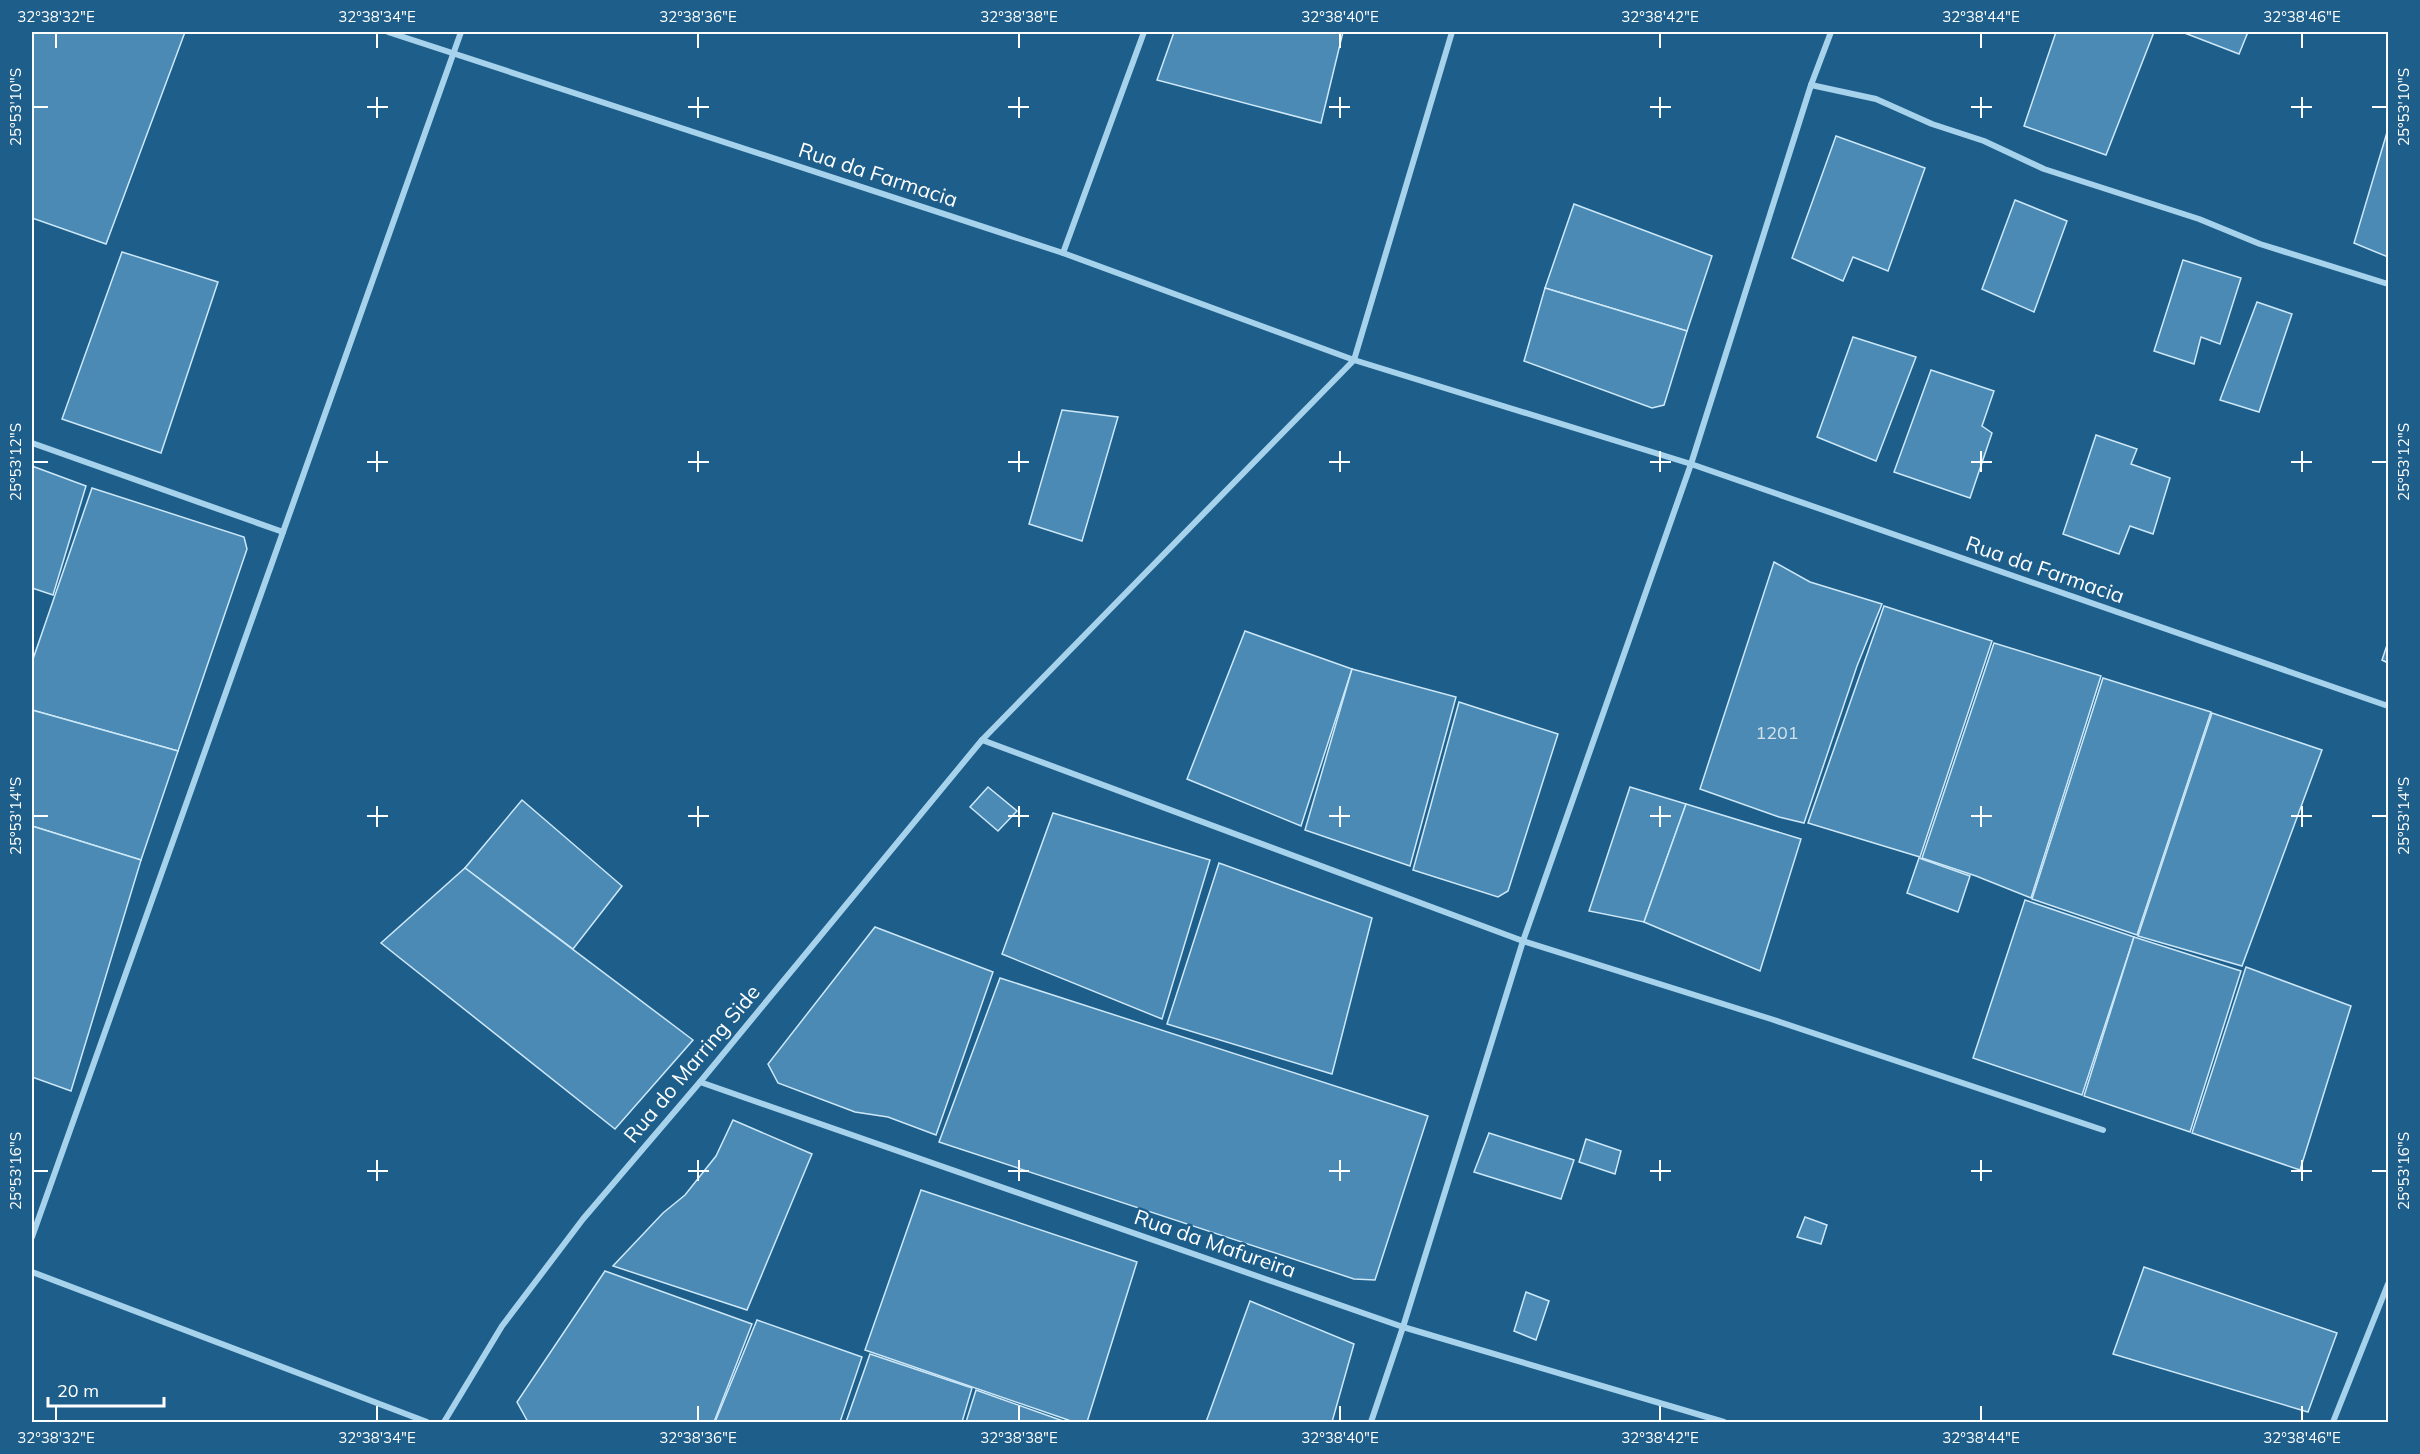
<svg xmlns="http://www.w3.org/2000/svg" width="2420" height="1454" viewBox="0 0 2420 1454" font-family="Mulish,sans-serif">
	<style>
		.building { fill: #4a8ab4; stroke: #cde8f9; stroke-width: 1.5 }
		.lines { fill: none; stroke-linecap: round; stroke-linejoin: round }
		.minor { stroke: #a7d2ec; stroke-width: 6 }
		.ticks { fill: none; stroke: #fff; stroke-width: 2 }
		.labels { text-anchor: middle; stroke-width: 5; stroke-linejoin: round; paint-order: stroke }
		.number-label { font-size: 18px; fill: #d2e2ec }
		.street-label { font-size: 21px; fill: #fff; stroke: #1d5e8a }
		.neatline { fill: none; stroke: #fff; stroke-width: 2 }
		.ticks-label { font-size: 15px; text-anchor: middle; fill: #fff }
	</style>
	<rect width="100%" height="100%" fill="#1d5e8a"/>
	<!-- building -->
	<g class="building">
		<path d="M32 32H185L106 244 32 218Z"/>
		<path d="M1174 32H1343L1321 123 1157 80Z"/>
		<path d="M2056 32H2154L2106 155 2024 126Z"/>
		<path d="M2182 32H2248L2239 54Z"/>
		<path d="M2388 129V257L2354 243Z"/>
		<path d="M1836 136 1925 168 1888 271 1853 257 1843 281 1792 258Z"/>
		<path d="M2015 200 2067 221 2034 312 1982 289Z"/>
		<path d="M1574 204 1712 256 1687 331 1545 288Z"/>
		<path d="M122 252 218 282 161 453 62 419Z"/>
		<path d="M2183 260 2241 278 2220 344 2201 337 2194 364 2154 351Z"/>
		<path d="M1545 288 1687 331 1664 405 1652 408 1524 361Z"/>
		<path d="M2257 302 2292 314 2259 412 2220 400Z"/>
		<path d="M1853 337 1916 357 1876 461 1817 437Z"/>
		<path d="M1931 370 1994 391 1982 426 1992 433 1970 498 1894 472Z"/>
		<path d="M1062 410 1118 417 1082 541 1029 524Z"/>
		<path d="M2096 435 2137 449 2131 464 2170 478 2153 534 2130 526 2119 554 2063 534Z"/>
		<path d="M32 466 86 486 53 595 32 588Z"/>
		<path d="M92 488 244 537 247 549 178 751 32 710V662Z"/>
		<path d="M1774 562 1810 582 1882 604 1857 666 1804 823 1779 817 1700 789Z"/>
		<path d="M1884 606 1992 641 1920 857 1808 823Z"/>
		<path d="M1245 631 1352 669 1301 826 1187 779Z"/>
		<path d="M2388 642V663L2382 660Z"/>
		<path d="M1994 643 2101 676 2031 898 1976 876 1922 858Z"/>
		<path d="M1352 669 1456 697 1410 866 1305 830Z"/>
		<path d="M2103 678 2211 712 2137 935 2032 899Z"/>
		<path d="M1459 702 1558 734 1508 891 1498 897 1413 870Z"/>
		<path d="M32 710 178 751 141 860 32 826Z"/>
		<path d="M2212 713 2322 750 2242 966 2138 936Z"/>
		<path d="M988 787 1017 811 998 831 970 807Z"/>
		<path d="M1630 787 1686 804 1644 922 1589 911Z"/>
		<path d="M522 800 622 886 573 949 465 868Z"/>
		<path d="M1686 804 1801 839 1760 971 1644 922Z"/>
		<path d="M1053 813 1210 860 1162 1019 1002 954Z"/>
		<path d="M32 826 141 860 71 1091 32 1077Z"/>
		<path d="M1919 858 1970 876 1958 912 1907 893Z"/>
		<path d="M1219 863 1372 918 1332 1074 1167 1024Z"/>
		<path d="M465 868 693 1040 615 1129 381 943Z"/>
		<path d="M2025 900 2134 937 2082 1095 1973 1058Z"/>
		<path d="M875 927 993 972 936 1135 888 1117 855 1112 778 1083 768 1064Z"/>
		<path d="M2134 937 2241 971 2190 1132 2084 1096Z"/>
		<path d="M2246 967 2351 1006 2300 1170 2192 1133Z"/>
		<path d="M1000 978 1428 1116 1375 1280 1354 1279 939 1142Z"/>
		<path d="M733 1120 812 1154 747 1310 613 1266 663 1213 685 1195 716 1156Z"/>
		<path d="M1489 1133 1574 1160 1561 1199 1474 1172Z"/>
		<path d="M1586 1139 1621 1151 1615 1174 1579 1162Z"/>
		<path d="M921 1190 1137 1262 1087 1422H1074L865 1350Z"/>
		<path d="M1805 1217 1827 1225 1821 1244 1797 1237Z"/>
		<path d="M2144 1267 2337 1333 2308 1412 2113 1354Z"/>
		<path d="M605 1271 752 1324 714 1422H528L517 1402Z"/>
		<path d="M1526 1292 1549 1301 1536 1340 1514 1331Z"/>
		<path d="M1250 1301 1354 1344 1332 1422H1206Z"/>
		<path d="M757 1320 862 1357 840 1422H715Z"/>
		<path d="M870 1354 972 1388 962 1422H846Z"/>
		<path d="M976 1390 1066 1422H966Z"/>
	</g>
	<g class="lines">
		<!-- minor -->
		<g class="minor">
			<path d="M388 32 1063 253 1354 360 1691 464 2388 706"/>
			<path d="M1811 85 1876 99 1932 124 1984 141 2044 169 2199 219 2260 244 2388 284"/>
			<path d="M1063 253 1144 32"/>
			<path d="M32 443 283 532"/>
			<path d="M982 740 1523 941 1691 464 1811 85 1831 32"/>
			<path d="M700 1082 1403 1327 1724 1422"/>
			<path d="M32 1237 461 32"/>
			<path d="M32 1272 427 1422"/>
			<path d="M444 1422 502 1326 583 1219 700 1082 982 740 1354 360 1452 32"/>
			<path d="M1371 1422 1403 1327 1523 941 1771 1019 2103 1130"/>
			<path d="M2333 1422 2388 1284"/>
		</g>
	</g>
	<!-- ticks -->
	<path class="ticks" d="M56 33V48M377 33V48M698 33V48M1019 33V48M1340 33V48M1660 33V48M1981 33V48M2302 33V48M377 97V118M698 97V118M1019 97V118M1340 97V118M1660 97V118M1981 97V118M2302 97V118M33 107H48M367 107H388M688 107H709M1008 107H1029M1329 107H1350M1650 107H1671M1971 107H1992M2291 107H2312M2372 107H2387M377 451V472M698 451V472M1019 451V472M1340 451V472M1660 451V472M1981 451V472M2302 451V472M33 462H48M367 462H388M688 462H709M1008 462H1029M1329 462H1350M1650 462H1671M1971 462H1992M2291 462H2312M2372 462H2387M377 806V827M698 806V827M1019 806V827M1340 806V827M1660 806V827M1981 806V827M2302 806V827M33 816H48M367 816H388M688 816H709M1008 816H1029M1329 816H1350M1650 816H1671M1971 816H1992M2291 816H2312M2372 816H2387M377 1160V1181M698 1160V1181M1019 1160V1181M1340 1160V1181M1660 1160V1181M1981 1160V1181M2302 1160V1181M33 1171H48M367 1171H388M688 1171H709M1008 1171H1029M1329 1171H1350M1650 1171H1671M1971 1171H1992M2291 1171H2312M2372 1171H2387M56 1406V1421M377 1406V1421M698 1406V1421M1019 1406V1421M1340 1406V1421M1660 1406V1421M1981 1406V1421M2302 1406V1421"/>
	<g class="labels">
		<!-- number labels -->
		<g class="number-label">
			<text x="1777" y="739">1201</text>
		</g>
		<!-- street labels -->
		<g class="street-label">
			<text transform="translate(878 175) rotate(18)" y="7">Rua da Farmacia</text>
			<text transform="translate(2045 570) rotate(19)" y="7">Rua da Farmacia</text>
			<text transform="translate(692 1064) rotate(-50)" y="7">Rua do Marring Side</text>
			<text transform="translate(1215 1244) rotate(19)" y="7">Rua da Mafureira</text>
		</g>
	</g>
	<!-- border -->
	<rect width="2420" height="1454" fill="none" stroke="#1d5e8a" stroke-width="66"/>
	<!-- scale -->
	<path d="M48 1397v9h116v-9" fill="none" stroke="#ffffff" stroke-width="3"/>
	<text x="57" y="1397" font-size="18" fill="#ffffff" stroke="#1d5e8a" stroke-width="4.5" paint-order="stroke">20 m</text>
	<rect x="33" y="33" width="2354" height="1388" class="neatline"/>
	<g class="ticks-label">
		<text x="56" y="22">32°38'32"E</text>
		<text x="377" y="22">32°38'34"E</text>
		<text x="698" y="22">32°38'36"E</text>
		<text x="1019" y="22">32°38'38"E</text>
		<text x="1340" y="22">32°38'40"E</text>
		<text x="1660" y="22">32°38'42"E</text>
		<text x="1981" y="22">32°38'44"E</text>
		<text x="2302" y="22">32°38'46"E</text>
		<text transform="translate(16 107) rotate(-90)" y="5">25°53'10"S</text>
		<text transform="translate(2404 107) rotate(-90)" y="5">25°53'10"S</text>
		<text transform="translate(16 462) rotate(-90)" y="5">25°53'12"S</text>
		<text transform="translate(2404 462) rotate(-90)" y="5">25°53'12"S</text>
		<text transform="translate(16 816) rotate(-90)" y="5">25°53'14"S</text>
		<text transform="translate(2404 816) rotate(-90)" y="5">25°53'14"S</text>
		<text transform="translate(16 1171) rotate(-90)" y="5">25°53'16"S</text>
		<text transform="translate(2404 1171) rotate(-90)" y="5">25°53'16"S</text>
		<text x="56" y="1443">32°38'32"E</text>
		<text x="377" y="1443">32°38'34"E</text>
		<text x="698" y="1443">32°38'36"E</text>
		<text x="1019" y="1443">32°38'38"E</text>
		<text x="1340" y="1443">32°38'40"E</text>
		<text x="1660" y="1443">32°38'42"E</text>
		<text x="1981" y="1443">32°38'44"E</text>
		<text x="2302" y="1443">32°38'46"E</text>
	</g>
</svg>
